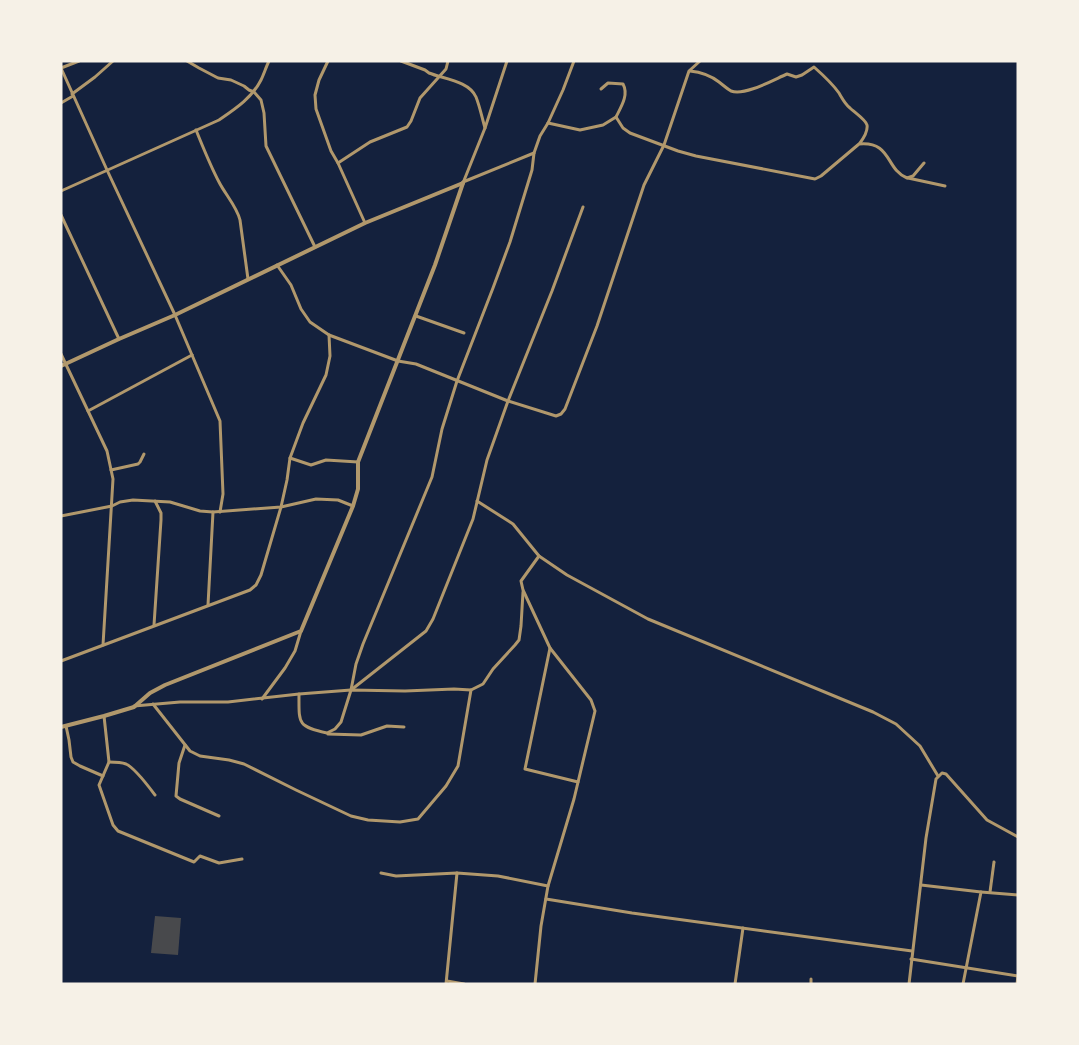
<svg xmlns="http://www.w3.org/2000/svg" width="1079" height="1045" viewBox="0 0 1079 1045" font-family="Poppins,sans-serif">
	<style>
		.building { fill: #48494c }
		.lines { fill: none; stroke-linecap: round; stroke-linejoin: round }
		.minor { stroke: #b1986c; stroke-width: 3 }
		.tertiary { stroke: #b1986c; stroke-width: 4 }
	</style>
	<rect width="100%" height="100%" fill="#14213d"/>
	<!-- building -->
	<path class="building" d="M155 916 181 918 178 955 151 953Z"/>
	<g class="lines">
		<!-- minor -->
		<g class="minor">
			<path d="M187 61 199 68 218 78 231 80 244 86 249 90 254 92 261 100 264 113 266 146 315 247"/>
			<path d="M328 61 319 80 315 95 316 109 331 151 338 163 365 223"/>
			<path d="M401 61 425 70 429 73C444 79 469 81 476 97 480 107 482 118 485 128"/>
			<path d="M61 68 107 170 175 315 220 421 223 494 220 512"/>
			<path d="M61 68 79 61"/>
			<path d="M690 71C700 72 710 75 719 82 723 85 726 88 731 91 745 96 773 80 787 74L796 77 802 75 814 67C823 75 832 83 839 93 842 98 845 104 850 108 854 112 866 120 867 125 868 131 863 139 860 143"/>
			<path d="M601 89 608 83 623 84C629 95 621 107 616 117"/>
			<path d="M72 94 95 77 113 61"/>
			<path d="M61 103 73 96"/>
			<path d="M548 123 580 130 603 125 616 117 623 128 630 133 678 151 696 156 815 179 821 176 859 144C892 141 885 169 907 178L913 176 924 163"/>
			<path d="M196 130C203 147 210 165 219 182 225 194 237 207 240 220L248 279"/>
			<path d="M338 163 370 142 407 127 411 121 420 98 446 69 448 61"/>
			<path d="M908 178 945 186"/>
			<path d="M463 182 534 153"/>
			<path d="M463 183 485 128 507 61"/>
			<path d="M61 191 219 120C235 109 252 98 261 80 264 74 266 67 269 61"/>
			<path d="M61 215 119 339"/>
			<path d="M277 265 291 285 301 309 310 322 329 335 398 361 416 364 508 401 556 416 561 414 565 409 597 326 644 185 664 145 689 71 700 61"/>
			<path d="M416 316 464 333"/>
			<path d="M61 354 107 451 113 479 103 645"/>
			<path d="M88 411 192 355"/>
			<path d="M290 458 311 465 326 460 358 462"/>
			<path d="M111 470 138 464 140 462 144 454"/>
			<path d="M477 501 513 524 539 556 567 575 648 619 873 712 896 724 920 746 938 776"/>
			<path d="M61 516 112 506 120 502 133 500 170 502 200 511 213 512 281 507 316 499 338 500 353 506"/>
			<path d="M208 605 213 512"/>
			<path d="M154 625 161 520V513L155 501"/>
			<path d="M550 648 525 769 578 782"/>
			<path d="M61 661 250 590 256 585 261 575 281 507 287 480 290 458 303 423 326 375 330 356 329 335"/>
			<path d="M351 690 426 631 433 619 473 519 487 460 508 401 552 291 583 207"/>
			<path d="M299 694C299 724 297 726 327 733L335 729 341 722 351 690 356 664 363 644 432 477 442 429 457 381 493 288 510 242 532 170 534 153 540 136 548 123 563 90 574 61"/>
			<path d="M262 699 285 668 295 651 301 631"/>
			<path d="M153 704 190 751 200 756 229 760 244 764 296 790 351 816 368 820 400 822 418 819 446 786 458 766 471 690"/>
			<path d="M134 706 180 702H228L299 694 351 690 405 691 454 689 471 690 483 684 493 669 515 645 519 640 521 626 523 592"/>
			<path d="M104 716 109 762 99 785 113 825 118 831 194 862 200 856 219 863 242 859"/>
			<path d="M66 726 69 740 71 757 73 762 80 766 103 776"/>
			<path d="M328 734 361 735 387 726 404 727"/>
			<path d="M185 745 179 763 176 796 180 799 219 816"/>
			<path d="M109 762C114 762 121 762 126 764 135 768 149 787 155 795"/>
			<path d="M381 873 396 876 457 873 498 876 548 886"/>
			<path d="M921 885 981 892 963 984"/>
			<path d="M981 892 1018 895"/>
			<path d="M990 892 994 862"/>
			<path d="M546 899 632 913 912 951"/>
			<path d="M911 959 1018 976"/>
			<path d="M447 981 464 984"/>
			<path d="M446 984 457 873"/>
			<path d="M535 984 541 926 548 886 574 799 595 711 591 700 550 648 523 590 521 581 539 556"/>
			<path d="M735 984 743 928"/>
			<path d="M811 984V979"/>
			<path d="M909 984 926 838 936 779 942 773 946 774 987 820 1018 837"/>
			<path d="M1017 984 1018 976"/>
		</g>
		<!-- tertiary -->
		<g class="tertiary">
			<path d="M61 366 119 339 175 315 365 223 463 183"/>
			<path d="M61 727 104 716 134 707 150 693 165 685 301 631 353 506 358 489V462L435 265 463 183"/>
		</g>
	</g>
	<!-- border -->
	<rect width="1079" height="1045" fill="none" stroke="#f6f1e7" stroke-width="125"/>
</svg>
